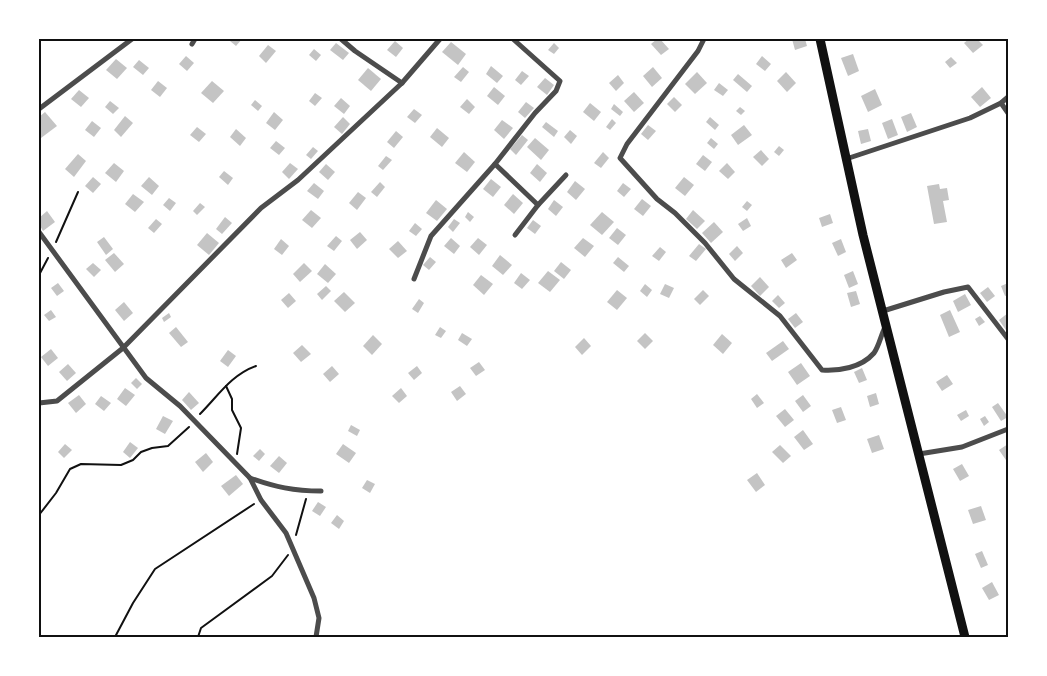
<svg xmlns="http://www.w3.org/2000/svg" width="1047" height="676" viewBox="0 0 1047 676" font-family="Barlow,sans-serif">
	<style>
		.building { fill: #c4c4c4 }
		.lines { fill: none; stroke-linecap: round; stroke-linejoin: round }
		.path { stroke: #111; stroke-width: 2 }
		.minor { stroke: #4c4c4c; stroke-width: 5 }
		.secondary { stroke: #111; stroke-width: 9 }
		.neatline { fill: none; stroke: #111; stroke-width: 2 }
	</style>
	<rect width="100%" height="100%" fill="#fff"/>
	<!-- building -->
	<g class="building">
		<path d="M232 39H242L236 46 230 41Z"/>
		<path d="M657 39H660L669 49 661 55 651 44Z"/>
		<path d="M792 39H805L807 46 795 50Z"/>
		<path d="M969 39H977L983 45 973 53 964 43Z"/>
		<path d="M395 41 403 48 396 57 387 50Z"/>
		<path d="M451 42 466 54 458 65 442 52Z"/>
		<path d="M336 43 349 53 343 60 330 50Z"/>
		<path d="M554 43 559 48 554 54 548 50Z"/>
		<path d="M268 45 276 51 266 63 259 56Z"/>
		<path d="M314 49 321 55 316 61 309 55Z"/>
		<path d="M853 54 859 71 848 76 841 58Z"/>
		<path d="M186 56 194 63 187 71 179 64Z"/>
		<path d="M762 56 771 64 765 71 756 64Z"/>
		<path d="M951 57 957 63 950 68 945 62Z"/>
		<path d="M116 59 127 68 117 79 106 70Z"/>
		<path d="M139 60 149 68 143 75 133 67Z"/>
		<path d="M491 66 503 76 497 83 486 74Z"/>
		<path d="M463 67 469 72 461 82 454 77Z"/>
		<path d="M653 67 662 78 652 87 643 76Z"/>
		<path d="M368 68 381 79 371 91 358 80Z"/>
		<path d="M522 71 529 76 521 85 515 80Z"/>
		<path d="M697 72 707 83 695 94 685 84Z"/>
		<path d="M786 72 796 83 787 92 777 81Z"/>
		<path d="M738 74 752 86 747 92 733 80Z"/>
		<path d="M618 75 624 83 616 91 609 83Z"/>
		<path d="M545 78 554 85 547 95 537 87Z"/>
		<path d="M158 81 167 88 160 97 151 90Z"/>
		<path d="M212 81 224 91 213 103 201 93Z"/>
		<path d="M719 83 728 90 723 96 714 90Z"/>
		<path d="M494 87 505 96 498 105 487 96Z"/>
		<path d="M982 87 991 98 980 107 971 97Z"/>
		<path d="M875 89 882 105 868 112 861 96Z"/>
		<path d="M79 90 89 98 81 107 71 99Z"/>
		<path d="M634 92 644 103 634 112 624 101Z"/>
		<path d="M315 93 322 98 315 106 309 101Z"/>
		<path d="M674 97 682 105 675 112 667 104Z"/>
		<path d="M341 98 350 106 344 114 334 106Z"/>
		<path d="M467 99 475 107 469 114 460 107Z"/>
		<path d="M255 100 262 106 258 111 251 105Z"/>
		<path d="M110 101 119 108 113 114 105 107Z"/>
		<path d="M526 102 534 108 525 118 518 112Z"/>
		<path d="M590 103 601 112 594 121 583 112Z"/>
		<path d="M614 104 623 112 620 116 611 109Z"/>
		<path d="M740 107 745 111 741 115 736 111Z"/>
		<path d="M414 109 422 115 415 123 407 117Z"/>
		<path d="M45 112 57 126 41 138 39 136V117Z"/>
		<path d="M274 112 283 120 275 130 266 123Z"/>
		<path d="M911 113 917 127 907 132 901 117Z"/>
		<path d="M125 116 133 123 121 137 114 130Z"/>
		<path d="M343 117 350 124 342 134 334 127Z"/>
		<path d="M710 117 719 125 715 130 706 122Z"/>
		<path d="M612 119 616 123 610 130 606 127Z"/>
		<path d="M892 119 898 135 888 139 882 123Z"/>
		<path d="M502 120 513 128 504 139 494 130Z"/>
		<path d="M92 121 101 128 94 137 85 130Z"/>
		<path d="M546 122 558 131 554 137 542 127Z"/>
		<path d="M648 125 656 131 648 140 641 134Z"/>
		<path d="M744 125 752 135 738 145 731 135Z"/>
		<path d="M197 127 206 134 199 142 190 135Z"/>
		<path d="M437 128 449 138 442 147 430 137Z"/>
		<path d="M236 129 246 138 240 146 230 137Z"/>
		<path d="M868 129 871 141 861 144 858 131Z"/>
		<path d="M570 130 577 136 571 144 564 137Z"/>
		<path d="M396 131 403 137 394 148 387 142Z"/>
		<path d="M522 135 528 140 516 155 510 149Z"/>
		<path d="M535 138 549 150 541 160 527 147Z"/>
		<path d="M711 138 718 144 714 149 707 143Z"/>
		<path d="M276 141 285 148 279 155 270 148Z"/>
		<path d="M779 146 784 150 779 156 774 152Z"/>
		<path d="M313 147 318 151 311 159 306 155Z"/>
		<path d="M761 150 769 159 762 166 753 157Z"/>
		<path d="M464 152 475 162 467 172 455 163Z"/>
		<path d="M603 152 609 158 601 168 594 163Z"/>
		<path d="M78 154 86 161 74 177 65 169Z"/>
		<path d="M703 155 712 162 705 171 696 164Z"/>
		<path d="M386 156 392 160 383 170 378 166Z"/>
		<path d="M114 163 124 171 116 182 105 173Z"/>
		<path d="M290 163 298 169 289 179 282 172Z"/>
		<path d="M727 163 735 172 728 179 719 171Z"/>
		<path d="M326 164 335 172 328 180 319 172Z"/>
		<path d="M537 164 547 173 540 182 530 173Z"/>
		<path d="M224 171 233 178 228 185 219 177Z"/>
		<path d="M93 177 101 184 93 193 85 186Z"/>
		<path d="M149 177 159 186 152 195 141 186Z"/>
		<path d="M684 177 694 185 685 196 675 188Z"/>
		<path d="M491 179 501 187 493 197 483 189Z"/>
		<path d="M575 181 585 189 576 200 567 192Z"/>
		<path d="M380 182 385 187 377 197 371 192Z"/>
		<path d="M314 183 324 191 318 199 307 191Z"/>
		<path d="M623 183 631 189 624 197 617 191Z"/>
		<path d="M939 184 940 189 947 188 949 200 943 201 947 222 934 224 927 186Z"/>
		<path d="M358 192 366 198 357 210 349 203Z"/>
		<path d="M133 194 144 202 135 212 125 204Z"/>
		<path d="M513 194 523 203 514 214 504 205Z"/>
		<path d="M169 198 176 203 170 211 163 205Z"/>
		<path d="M642 199 651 206 643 216 634 209Z"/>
		<path d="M436 200 447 209 437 221 426 213Z"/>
		<path d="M554 200 563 207 556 216 548 209Z"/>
		<path d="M747 201 752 205 747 211 742 207Z"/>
		<path d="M200 203 205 207 197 215 193 211Z"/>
		<path d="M311 210 321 218 312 228 302 220Z"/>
		<path d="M693 210 705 221 697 229 686 219Z"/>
		<path d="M47 211 55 222 43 231 39 224V218Z"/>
		<path d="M468 212 474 217 470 222 465 217Z"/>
		<path d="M602 212 614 222 602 235 590 225Z"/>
		<path d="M830 214 833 223 822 227 819 218Z"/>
		<path d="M225 217 232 223 222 234 216 229Z"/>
		<path d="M747 218 751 226 743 231 738 224Z"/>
		<path d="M156 219 162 224 154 233 148 228Z"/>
		<path d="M454 219 460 223 453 232 448 227Z"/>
		<path d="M533 220 541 226 535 234 527 228Z"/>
		<path d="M714 222 723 232 711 243 702 233Z"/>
		<path d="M415 223 422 229 416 236 409 231Z"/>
		<path d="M617 228 626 235 618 245 609 238Z"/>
		<path d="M360 232 367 240 357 249 350 240Z"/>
		<path d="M207 233 219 243 209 255 197 245Z"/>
		<path d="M336 236 342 241 334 251 327 246Z"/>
		<path d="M104 237 113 249 106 255 97 242Z"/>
		<path d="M451 238 460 246 454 254 444 246Z"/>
		<path d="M478 238 487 245 479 255 470 247Z"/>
		<path d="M583 238 594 246 585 257 574 248Z"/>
		<path d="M281 239 289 246 282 255 274 249Z"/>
		<path d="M841 239 846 252 838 256 832 243Z"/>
		<path d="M398 241 407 251 398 258 389 249Z"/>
		<path d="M699 244 706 249 696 261 689 256Z"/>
		<path d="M737 246 743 253 735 261 729 254Z"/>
		<path d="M660 247 666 252 659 261 652 256Z"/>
		<path d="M114 253 124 264 115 272 105 260Z"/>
		<path d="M792 253 797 260 786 268 781 260Z"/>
		<path d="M500 255 512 265 503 275 492 266Z"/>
		<path d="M430 257 436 262 429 270 423 265Z"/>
		<path d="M618 257 629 266 624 272 613 263Z"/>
		<path d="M561 262 571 270 564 279 554 271Z"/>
		<path d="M93 263 101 270 94 277 86 269Z"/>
		<path d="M304 263 312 271 300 282 293 274Z"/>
		<path d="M325 264 336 274 328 283 317 274Z"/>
		<path d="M548 271 560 280 550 292 538 283Z"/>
		<path d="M853 271 858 284 849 288 844 275Z"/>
		<path d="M521 273 530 280 522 289 514 283Z"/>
		<path d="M481 275 493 284 484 295 473 285Z"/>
		<path d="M760 277 769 287 760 296 751 286Z"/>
		<path d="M58 283 64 291 57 296 51 288Z"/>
		<path d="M1008 283V295L1005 296 1001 286Z"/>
		<path d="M645 284 652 290 647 297 640 291Z"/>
		<path d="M665 284 674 288 669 298 660 294Z"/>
		<path d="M326 286 331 291 322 300 317 294Z"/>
		<path d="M988 287 995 296 987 302 980 293Z"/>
		<path d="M617 290 627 298 617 310 607 302Z"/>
		<path d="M703 290 709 296 700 305 694 299Z"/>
		<path d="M856 291 860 304 851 307 847 293Z"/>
		<path d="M344 292 355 303 345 312 334 301Z"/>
		<path d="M289 293 296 301 288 308 281 300Z"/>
		<path d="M965 294 971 305 958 312 953 301Z"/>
		<path d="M778 295 785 303 779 308 772 301Z"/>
		<path d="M419 299 424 303 418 313 412 309Z"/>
		<path d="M124 302 133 313 124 321 115 310Z"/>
		<path d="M51 310 56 317 49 321 44 315Z"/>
		<path d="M950 310 960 332 949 337 940 315Z"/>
		<path d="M169 313 171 317 164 322 162 318Z"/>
		<path d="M796 313 803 322 795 328 788 319Z"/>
		<path d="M1008 313V333L999 320Z"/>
		<path d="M980 316 985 322 979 326 975 319Z"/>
		<path d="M176 327 188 342 181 347 169 333Z"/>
		<path d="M440 327 446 331 441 338 435 335Z"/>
		<path d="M462 333 472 339 467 346 458 340Z"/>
		<path d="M645 333 653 341 645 349 637 341Z"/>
		<path d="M722 334 732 343 723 354 713 345Z"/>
		<path d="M373 335 382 344 372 355 363 346Z"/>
		<path d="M584 338 591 346 582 355 575 347Z"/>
		<path d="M783 341 789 349 772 361 766 353Z"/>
		<path d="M302 345 311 354 301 362 293 353Z"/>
		<path d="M51 349 58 358 48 366 41 357Z"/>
		<path d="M228 350 236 356 228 367 220 361Z"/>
		<path d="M479 362 485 370 476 376 470 368Z"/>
		<path d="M801 363 810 376 797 385 788 372Z"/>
		<path d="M68 364 76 373 67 381 59 372Z"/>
		<path d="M332 366 339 374 330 382 323 374Z"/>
		<path d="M417 366 422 373 414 380 408 373Z"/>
		<path d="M862 368 867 380 859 383 854 372Z"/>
		<path d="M947 375 953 384 942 391 936 382Z"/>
		<path d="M136 378 142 384 137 389 131 383Z"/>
		<path d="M460 386 466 394 457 401 451 392Z"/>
		<path d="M125 388 135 395 126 406 117 399Z"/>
		<path d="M401 388 407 396 399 403 392 396Z"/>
		<path d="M189 392 199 403 191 410 182 400Z"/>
		<path d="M876 393 879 404 870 407 867 396Z"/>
		<path d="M757 394 764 403 757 408 751 399Z"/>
		<path d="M79 395 86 404 76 413 68 403Z"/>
		<path d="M803 395 811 406 803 412 795 401Z"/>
		<path d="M101 396 111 403 104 411 95 404Z"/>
		<path d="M998 403 1008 417 1001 421 992 407Z"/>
		<path d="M841 407 846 420 837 423 832 410Z"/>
		<path d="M785 409 794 420 785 427 776 416Z"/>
		<path d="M966 410 969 416 961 421 957 415Z"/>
		<path d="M163 416 173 421 165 434 156 429Z"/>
		<path d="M985 416 989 422 984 426 980 419Z"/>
		<path d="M351 425 360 430 357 436 348 431Z"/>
		<path d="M803 430 813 444 804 450 794 437Z"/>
		<path d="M879 435 884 449 872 453 867 439Z"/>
		<path d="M130 442 138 448 130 458 123 452Z"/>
		<path d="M65 444 72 450 64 458 58 452Z"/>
		<path d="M343 444 356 453 349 463 336 454Z"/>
		<path d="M1008 444V463L999 450Z"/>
		<path d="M780 445 791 456 783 463 772 452Z"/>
		<path d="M260 449 265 454 259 461 253 456Z"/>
		<path d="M206 453 213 462 203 472 195 462Z"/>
		<path d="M279 456 287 463 279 473 270 466Z"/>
		<path d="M962 464 969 476 960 481 953 469Z"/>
		<path d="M757 473 765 485 756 492 747 480Z"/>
		<path d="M236 475 243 484 229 496 221 486Z"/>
		<path d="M367 480 375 484 370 493 362 488Z"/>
		<path d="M318 502 326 507 320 516 312 511Z"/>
		<path d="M981 506 986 520 973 524 968 510Z"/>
		<path d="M337 515 344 521 339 529 331 523Z"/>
		<path d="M982 551 988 565 981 568 975 554Z"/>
		<path d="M992 582 999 595 989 600 982 588Z"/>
	</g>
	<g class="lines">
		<!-- path -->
		<g class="path">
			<path d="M56 242 78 192"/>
			<path d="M39 275 48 258"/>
			<path d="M226 386 232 399V410L241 428 237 454"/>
			<path d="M200 414C218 396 231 375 256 366"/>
			<path d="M39 515 56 493 70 469 81 464 121 465 133 460 141 452 152 448 168 446 189 427"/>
			<path d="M296 535 306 499"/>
			<path d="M115 637 133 603 155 569 254 504"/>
			<path d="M198 637 201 628 272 576 288 555"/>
		</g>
		<!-- minor -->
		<g class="minor">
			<path d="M341 39 355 51 402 83"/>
			<path d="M704 39 698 51 627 144 620 158 657 199 675 213 705 243 734 279 780 316 822 370C839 371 861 368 874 353 879 346 881 335 885 327"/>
			<path d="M192 44 195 39"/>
			<path d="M1001 103 1008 113"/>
			<path d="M39 109 132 39"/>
			<path d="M846 159 970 118 1001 103 1008 97"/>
			<path d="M495 164 538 205"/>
			<path d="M39 232 146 378 180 406 250 478 261 500 286 533 314 598 319 618 316 637"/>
			<path d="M515 235 538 205 566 175"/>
			<path d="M414 279 431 236 495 164 535 113 556 91 560 81 513 39"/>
			<path d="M883 311 944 292 968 287 1008 339"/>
			<path d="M39 403 57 401 123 348 261 208 298 180 402 83 440 39"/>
			<path d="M919 454 962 447 1008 429"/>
			<path d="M250 478C275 487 294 491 321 491"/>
		</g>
		<!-- secondary -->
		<path class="secondary" d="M820 39 863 235 965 637"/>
	</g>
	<!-- border -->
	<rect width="1047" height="676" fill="none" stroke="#ffffff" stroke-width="80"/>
	<rect x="40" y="40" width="967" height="596" class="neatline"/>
</svg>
